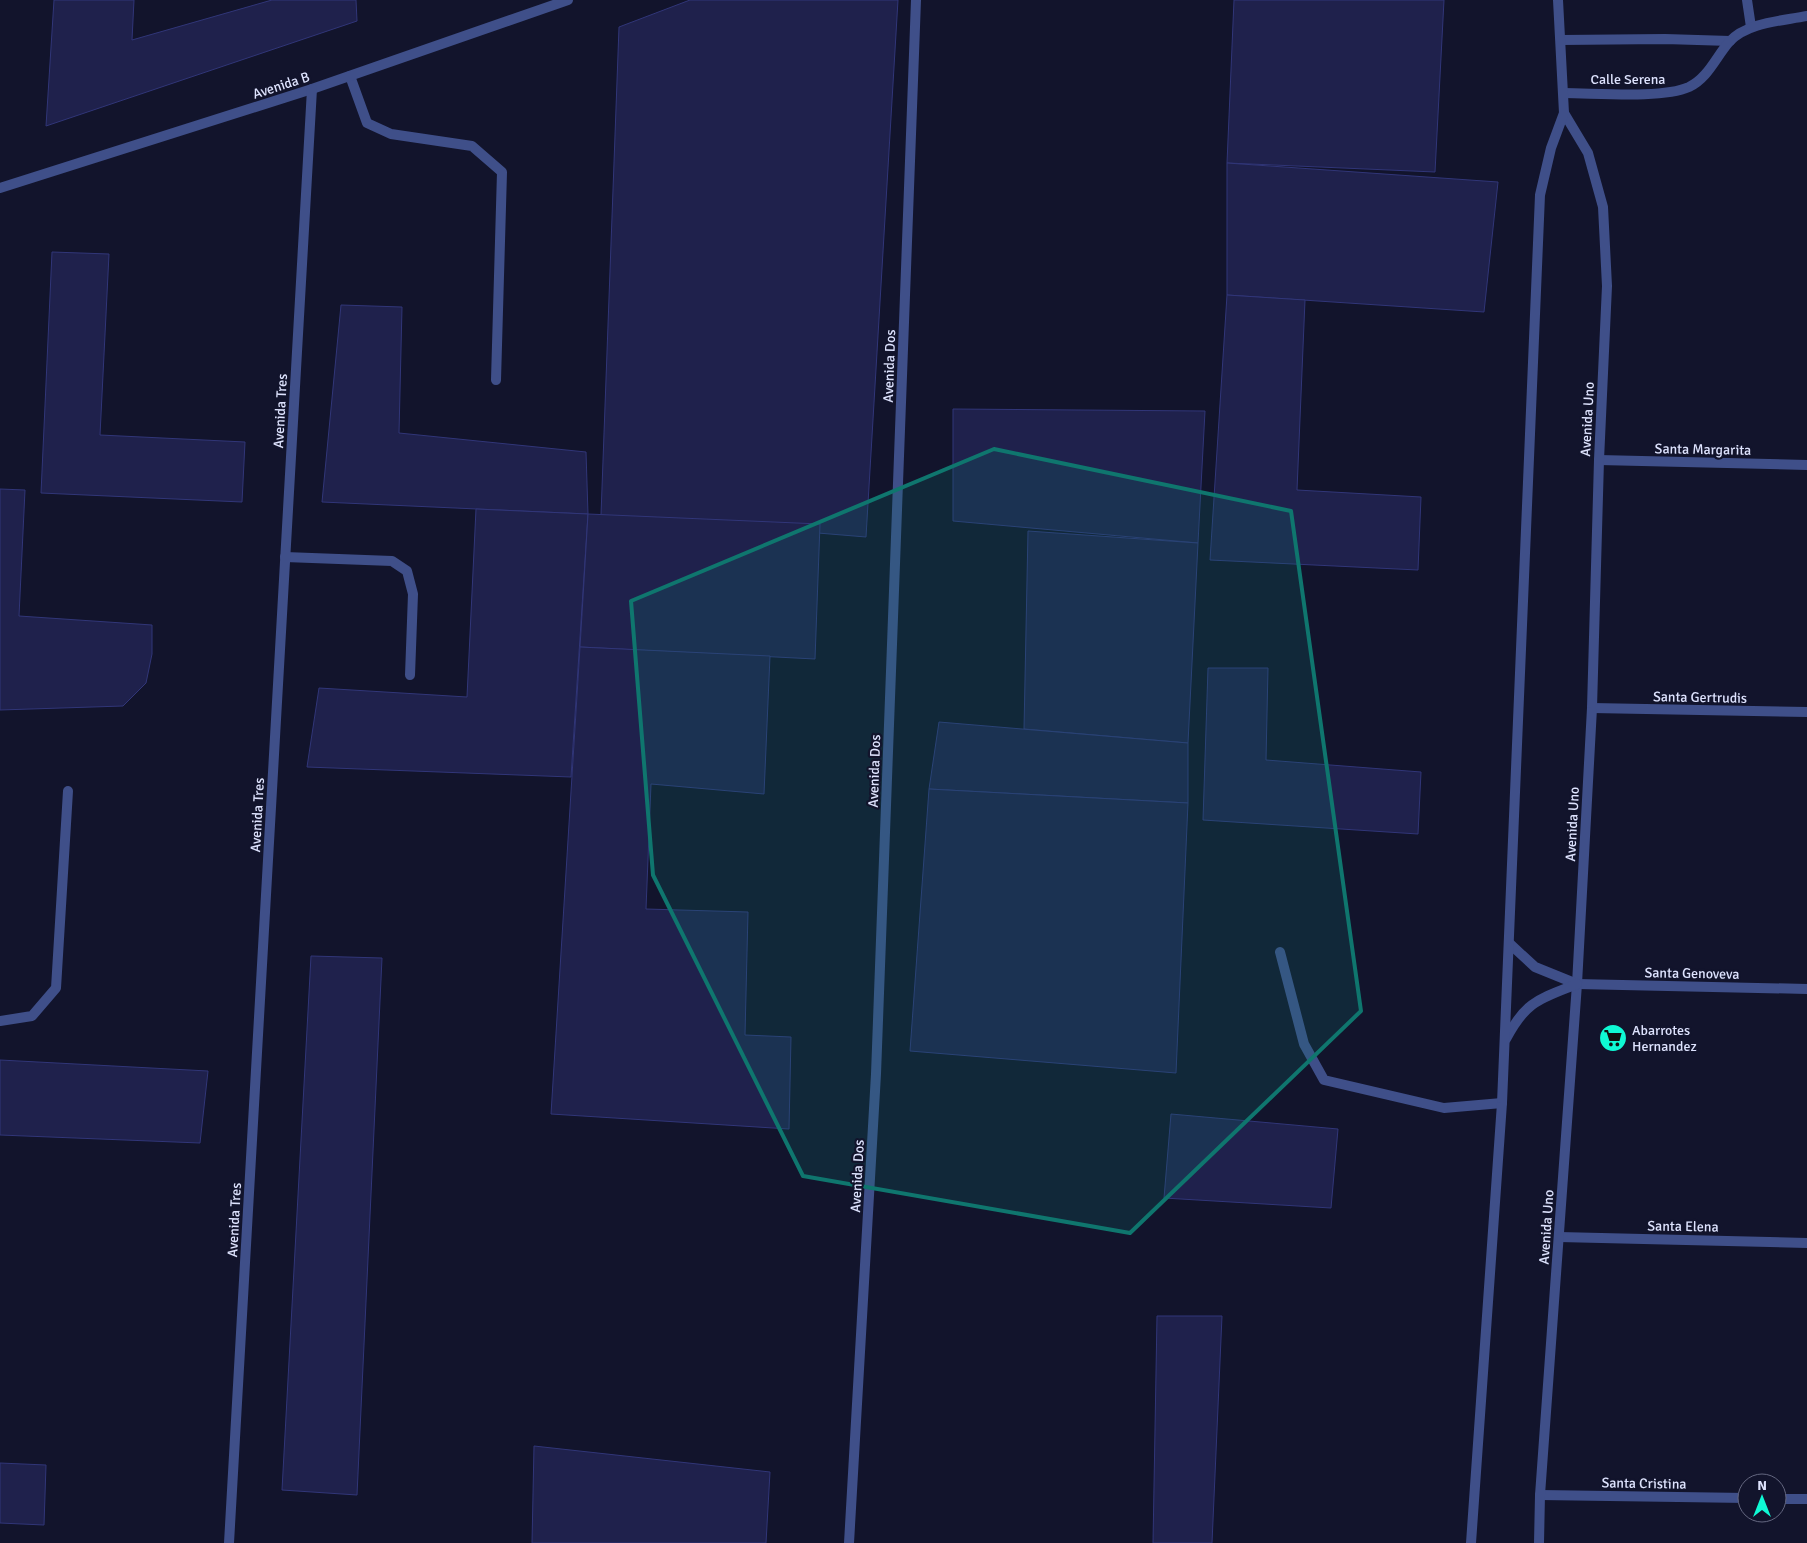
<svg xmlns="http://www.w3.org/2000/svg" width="1807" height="1543" viewBox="0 0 1807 1543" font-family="Signika,sans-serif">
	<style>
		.building { fill: #1f214c; stroke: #313678 }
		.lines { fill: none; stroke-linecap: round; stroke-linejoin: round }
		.service { stroke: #3f4f89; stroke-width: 10 }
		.minor { stroke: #3f4f89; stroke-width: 10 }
		.tertiary { stroke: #3f4f89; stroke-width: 10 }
		.marked { fill: #0f766e; fill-opacity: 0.2; stroke: #0f766e; stroke-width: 4; stroke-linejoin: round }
		.labels { text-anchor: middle; stroke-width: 4.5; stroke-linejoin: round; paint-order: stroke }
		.street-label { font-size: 14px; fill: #dee3fe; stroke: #12142c }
		.poi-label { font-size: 14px; fill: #dee3fe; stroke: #12142c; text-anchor: start }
	</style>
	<rect width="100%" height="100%" fill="#12142c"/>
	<!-- building -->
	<g class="building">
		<path d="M54 0H134L132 40 272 0H356L357 21 46 126Z"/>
		<path d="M690 0H898L866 537 601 515 619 27Z"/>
		<path d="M1234 0H1444L1435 172 1227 163Z"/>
		<path d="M1227 163 1498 182 1484 312 1227 295Z"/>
		<path d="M52 252 109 254 100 435 245 442 242 502 41 493Z"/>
		<path d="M1227 295 1305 300 1297 490 1421 497 1418 570 1210 560Z"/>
		<path d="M341 305 402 307 399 433 586 452 588 514 322 502Z"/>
		<path d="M953 409 1205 411 1198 543 953 521Z"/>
		<path d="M0 489 25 490 19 616 152 625V654L146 683 123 706 0 710Z"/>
		<path d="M476 509 588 514 571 777 307 767 319 688 467 697Z"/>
		<path d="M588 514 820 524 815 659 580 647Z"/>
		<path d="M1028 531 1198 543 1188 743 1024 729Z"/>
		<path d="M580 647 770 656 764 794 651 784 646 909 748 912 745 1035 791 1037 789 1129 551 1114Z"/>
		<path d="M1208 668H1268L1266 760 1421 772 1418 834 1203 820Z"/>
		<path d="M939 722 1188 743V803L929 789Z"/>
		<path d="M929 789 1188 803 1176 1073 910 1051Z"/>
		<path d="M311 956 382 958 357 1495 282 1490Z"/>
		<path d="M0 1060 208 1071 200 1143 0 1135Z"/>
		<path d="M1171 1114 1338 1129 1331 1208 1164 1198Z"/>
		<path d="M1157 1316H1222L1212 1543H1153Z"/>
		<path d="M534 1446 770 1472 766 1543H532Z"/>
		<path d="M0 1463 46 1465 44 1525 0 1523Z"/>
	</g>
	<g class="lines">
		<!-- service -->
		<g class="service">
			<path d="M350 76 367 123 391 134 472 146 502 172 496 380"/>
			<path d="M0 188 312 89 568 0"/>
			<path d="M285 557 392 561 407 571 413 594 410 675"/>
			<path d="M1280 952 1304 1044 1324 1080 1444 1108 1502 1103"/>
			<path d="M0 1021 32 1016 56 988 68 791"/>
			<path d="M229 1543 312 89"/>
			<path d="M849 1543 876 1074 916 0"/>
		</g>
		<!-- minor -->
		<g class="minor">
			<path d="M1747 0 1751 27"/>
			<path d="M1561 40 1665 39 1730 41"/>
			<path d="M1564 93C1596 93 1662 99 1689 87 1708 78 1716 57 1729 42 1747 22 1782 21 1807 16"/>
			<path d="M1599 460 1807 465"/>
			<path d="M1592 708 1807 712"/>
			<path d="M1577 984 1807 989"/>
			<path d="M1559 1237 1807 1243"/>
			<path d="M1540 1495 1747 1498"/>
			<path d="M1777 1499H1807"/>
			<path d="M1539 1543 1540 1495 1577 984 1592 708 1599 460 1607 286 1603 207 1588 153 1564 113"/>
		</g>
		<!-- tertiary -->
		<g class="tertiary">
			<path d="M1509 943 1535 967 1577 984"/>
			<path d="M1506 1039C1526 1001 1539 999 1577 984"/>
			<path d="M1471 1543 1502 1103 1540 195 1551 148 1564 113 1558 0"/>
		</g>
	</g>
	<!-- marked area -->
	<path class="marked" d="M994 449 1291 511 1361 1011 1130 1233 803 1176 653 875 631 601Z"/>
	<!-- icons -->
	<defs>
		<g id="supermarket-disc" transform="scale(1.4375)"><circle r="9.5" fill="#0ff9d4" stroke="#12142c"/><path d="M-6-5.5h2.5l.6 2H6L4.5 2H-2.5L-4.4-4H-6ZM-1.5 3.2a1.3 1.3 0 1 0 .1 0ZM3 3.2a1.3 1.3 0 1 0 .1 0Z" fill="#111"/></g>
	</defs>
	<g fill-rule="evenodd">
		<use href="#supermarket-disc" x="1613" y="1038"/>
	</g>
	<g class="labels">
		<!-- street labels -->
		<g class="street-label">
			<text x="1628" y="84">Calle Serena</text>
			<text transform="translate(281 85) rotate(-18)" y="5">Avenida B</text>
			<text transform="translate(889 366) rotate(-88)" y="5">Avenida Dos</text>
			<text transform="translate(280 411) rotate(-87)" y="5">Avenida Tres</text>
			<text transform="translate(1587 419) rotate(-87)" y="5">Avenida Uno</text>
			<text transform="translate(1703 449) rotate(1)" y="5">Santa Margarita</text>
			<text transform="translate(1700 697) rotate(1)" y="5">Santa Gertrudis</text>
			<text transform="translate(874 771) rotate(-88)" y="5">Avenida Dos</text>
			<text transform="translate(257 815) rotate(-87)" y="5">Avenida Tres</text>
			<text transform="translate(1572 824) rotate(-87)" y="5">Avenida Uno</text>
			<text transform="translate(1692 973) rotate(1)" y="5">Santa Genoveva</text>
			<text transform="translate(857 1176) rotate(-87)" y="5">Avenida Dos</text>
			<text transform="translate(234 1220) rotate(-87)" y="5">Avenida Tres</text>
			<text transform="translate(1683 1226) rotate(1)" y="5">Santa Elena</text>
			<text transform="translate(1546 1227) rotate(-86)" y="5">Avenida Uno</text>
			<text transform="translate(1644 1483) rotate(1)" y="5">Santa Cristina</text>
		</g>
		<!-- poi labels -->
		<g class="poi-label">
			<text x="1632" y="1035">Abarrotes<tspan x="1632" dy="16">Hernandez</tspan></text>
		</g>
	</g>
	<!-- north arrow -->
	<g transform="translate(1762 1498)"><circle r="24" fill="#12142c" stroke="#646780"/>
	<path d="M0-4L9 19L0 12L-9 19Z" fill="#0ff9d4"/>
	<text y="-8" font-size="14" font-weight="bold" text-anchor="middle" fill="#dee3fe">N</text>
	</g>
</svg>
